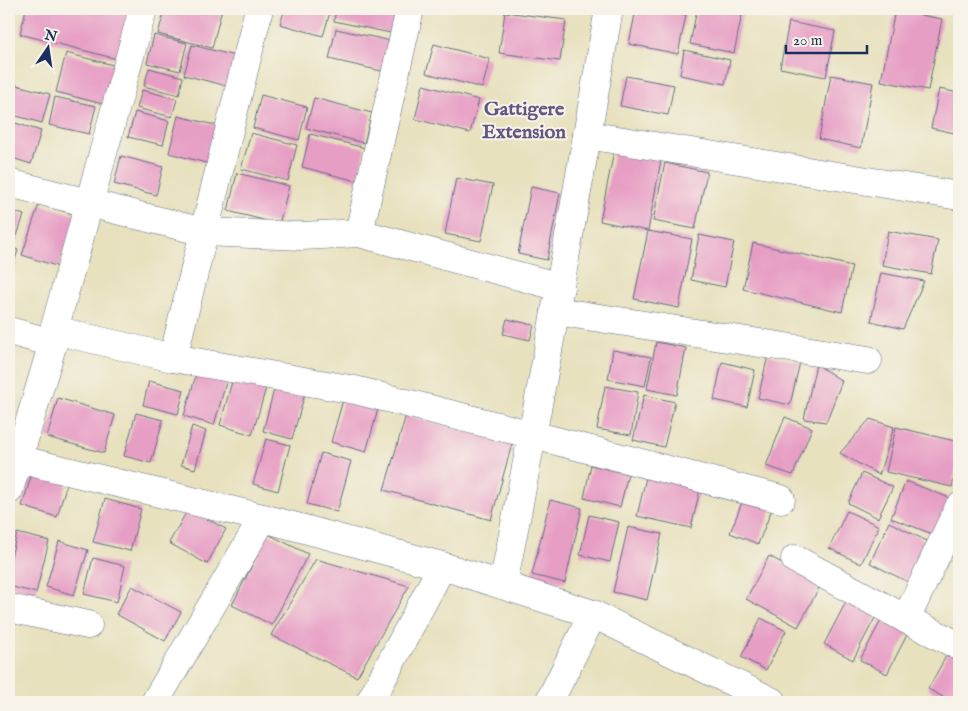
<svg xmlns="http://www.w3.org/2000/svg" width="968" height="711" viewBox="0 0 968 711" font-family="'IM FELL English',serif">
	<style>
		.building { fill: #e79ec5 }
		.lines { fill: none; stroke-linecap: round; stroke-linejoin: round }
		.minor-casing { stroke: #626d80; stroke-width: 29 }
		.minor { stroke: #fff; stroke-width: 28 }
		.labels { text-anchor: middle; stroke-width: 4; stroke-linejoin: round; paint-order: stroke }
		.neighbourhood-label { font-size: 20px; font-weight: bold; fill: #625682; stroke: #f7f3e8 }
	</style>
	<rect width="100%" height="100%" fill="#f7f3e8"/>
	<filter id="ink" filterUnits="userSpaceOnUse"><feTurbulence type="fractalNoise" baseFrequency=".02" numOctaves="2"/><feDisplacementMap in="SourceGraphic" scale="10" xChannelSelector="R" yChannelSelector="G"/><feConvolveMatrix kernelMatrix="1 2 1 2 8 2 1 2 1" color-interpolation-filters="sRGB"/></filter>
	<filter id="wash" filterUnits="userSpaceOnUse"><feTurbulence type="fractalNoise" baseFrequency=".0096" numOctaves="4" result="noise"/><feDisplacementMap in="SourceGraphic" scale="20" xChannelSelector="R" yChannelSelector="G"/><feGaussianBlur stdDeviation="1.12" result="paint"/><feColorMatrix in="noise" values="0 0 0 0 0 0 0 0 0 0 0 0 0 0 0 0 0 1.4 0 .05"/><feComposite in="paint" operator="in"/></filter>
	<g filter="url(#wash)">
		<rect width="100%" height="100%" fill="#e7e1be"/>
		<g id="blocks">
			<!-- building -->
			<g class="building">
				<path d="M26 9H130L117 59 20 34Z"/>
				<path d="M165 9H222L212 48 158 34Z"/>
				<path d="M285 9H331L323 36 280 24Z"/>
				<path d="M336 9H400L395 34 334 21Z"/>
				<path d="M636 9H654L686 15 678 54 629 44Z"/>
				<path d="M697 9H743L734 53 690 44Z"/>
				<path d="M895 10 942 19 928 90 881 81Z"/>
				<path d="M505 12 566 20 560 61 499 53Z"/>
				<path d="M789 22 835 31 826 77 780 68Z"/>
				<path d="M336 29 396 42 390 73 329 59Z"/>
				<path d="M154 35 187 43 180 71 147 63Z"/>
				<path d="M434 44 490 59 482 88 426 73Z"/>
				<path d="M192 45 243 58 235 88 184 75Z"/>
				<path d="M684 50 730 60 725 84 680 75Z"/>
				<path d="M66 53 113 65 103 104 56 92Z"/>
				<path d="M149 68 183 77 179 95 144 86Z"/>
				<path d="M831 75 873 83 861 148 819 139Z"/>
				<path d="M626 76 674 85 668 115 620 106Z"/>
				<path d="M9 83 50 94 42 123 9 114Z"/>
				<path d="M423 85 479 100 470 133 415 119Z"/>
				<path d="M939 89 959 93V134L931 128Z"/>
				<path d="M142 90 177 99 172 117 137 108Z"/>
				<path d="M261 95 307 107 299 140 253 128Z"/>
				<path d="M55 97 96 106 89 134 49 125Z"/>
				<path d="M314 98 372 113 364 143 306 128Z"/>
				<path d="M135 112 169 121 163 145 128 137Z"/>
				<path d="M178 116 227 128 217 166 169 153Z"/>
				<path d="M9 121 41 131 31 164 9 157Z"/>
				<path d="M251 133 297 145 288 181 241 169Z"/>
				<path d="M310 134 365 148 357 181 302 167Z"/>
				<path d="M614 151 661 160 648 231 692 239 679 308 634 299 648 231 600 221Z"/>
				<path d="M121 156 163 167 156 195 114 184Z"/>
				<path d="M665 163 707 172 695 229 653 221Z"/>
				<path d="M237 173 289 186 279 224 228 211Z"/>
				<path d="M456 178 493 185 481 241 445 234Z"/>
				<path d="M531 187 560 193 547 260 518 254Z"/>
				<path d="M39 204 76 215 59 267 22 255Z"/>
				<path d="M9 210 24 215 16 239 9 237Z"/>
				<path d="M888 231 938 240 931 274 882 265Z"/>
				<path d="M699 235 734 242 725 287 691 280Z"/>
				<path d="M753 243 852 266 842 312 743 289Z"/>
				<path d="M9 247 18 250 9 279Z"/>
				<path d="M881 273 924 281 903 329 871 321Z"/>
				<path d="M507 319 534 325 530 340 503 334Z"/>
				<path d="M656 342 686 348 677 395 647 389Z"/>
				<path d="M613 350 651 357 645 386 608 379Z"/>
				<path d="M768 355 800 362 790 405 758 398Z"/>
				<path d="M722 362 755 370 747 407 714 400Z"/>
				<path d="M816 364 842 381 826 422 804 419Z"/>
				<path d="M198 368 228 376 214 425 184 416Z"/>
				<path d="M233 378 266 388 252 435 220 425Z"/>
				<path d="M149 381 184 390 178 414 143 405Z"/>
				<path d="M276 382 306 390 292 439 263 431Z"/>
				<path d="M605 386 638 392 631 435 597 429Z"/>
				<path d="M345 393 380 402 366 452 331 442Z"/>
				<path d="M644 395 675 402 664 447 633 440Z"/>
				<path d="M58 398 115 415 104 453 47 437Z"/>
				<path d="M136 413 163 420 151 463 124 456Z"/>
				<path d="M406 415 512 444 491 520 384 490Z"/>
				<path d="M785 417 812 428 793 475 766 466Z"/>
				<path d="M870 419 894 427 879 475 840 453Z"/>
				<path d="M192 426 206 431 195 469 181 465Z"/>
				<path d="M896 427 959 442V457L952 487 886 472Z"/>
				<path d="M266 439 290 445 278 491 253 484Z"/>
				<path d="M321 453 351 461 337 512 307 504Z"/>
				<path d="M591 465 628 474 620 507 584 498Z"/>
				<path d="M648 469 702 481 691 528 637 516Z"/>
				<path d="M32 473 67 483 57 517 22 506Z"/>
				<path d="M862 473 893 487 878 518 848 503Z"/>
				<path d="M906 481 950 498 935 535 891 518Z"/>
				<path d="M746 492 774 504 758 544 730 533Z"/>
				<path d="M105 499 141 509 130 551 93 542Z"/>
				<path d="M550 500 582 508 565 583 532 575Z"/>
				<path d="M188 509 226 529 207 564 169 543Z"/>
				<path d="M847 511 879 526 861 564 829 548Z"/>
				<path d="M589 515 619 522 610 562 580 555Z"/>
				<path d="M889 522 931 543 910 583 870 563Z"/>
				<path d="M628 527 662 534 647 600 613 592Z"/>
				<path d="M17 533 49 541 36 593 9 586V565Z"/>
				<path d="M268 534 308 554 272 625 232 605Z"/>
				<path d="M59 541 88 550 74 595 46 587Z"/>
				<path d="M769 556 821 584 798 627 746 599Z"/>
				<path d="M93 558 125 566 117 602 84 594Z"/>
				<path d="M316 559 409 586 357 677 271 635Z"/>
				<path d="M132 586 181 612 165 641 116 614Z"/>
				<path d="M847 600 876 616 853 660 824 644Z"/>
				<path d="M883 617 909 631 887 674 860 660Z"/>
				<path d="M761 618 786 631 766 670 741 657Z"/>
				<path d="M951 647 959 651V702H953L928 689Z"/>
			</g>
		</g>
	</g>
	<g filter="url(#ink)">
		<use href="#blocks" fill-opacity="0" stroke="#626d80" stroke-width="1"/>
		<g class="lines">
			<!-- minor casing -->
			<g class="minor-casing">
				<g id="minor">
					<path d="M587 135 959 196"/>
					<path d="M9 183 204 232 302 236 359 233 560 287"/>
					<path d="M359 233 410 9"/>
					<path d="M555 311 868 360"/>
					<path d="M54 330 173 358 355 390 533 435 781 499"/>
					<path d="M9 331 53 343"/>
					<path d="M173 358 259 9"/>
					<path d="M9 457 263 518 442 566 593 614 773 702"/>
					<path d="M9 490 53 343 54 330 143 9"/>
					<path d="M795 559 906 619 959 646"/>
					<path d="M503 585C541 394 576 201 609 9"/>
					<path d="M9 608 88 625"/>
					<path d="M906 619 959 507"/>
					<path d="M155 702 263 518"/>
					<path d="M370 702 442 566"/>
					<path d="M549 702 593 614"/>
				</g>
			</g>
			<!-- minor -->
			<use href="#minor" class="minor"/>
		</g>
	</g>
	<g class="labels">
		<!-- neighbourhood labels -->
		<g class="neighbourhood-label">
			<text x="524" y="115">Gattigere<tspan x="524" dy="23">Extension</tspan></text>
		</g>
	</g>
	<!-- margin -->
	<rect width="968" height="711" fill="none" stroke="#f7f3e8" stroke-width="30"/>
	<!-- north arrow -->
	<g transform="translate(48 48) rotate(13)" stroke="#f7f3e8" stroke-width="4" paint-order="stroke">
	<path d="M0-4L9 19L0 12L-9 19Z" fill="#1b2f5e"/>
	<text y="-8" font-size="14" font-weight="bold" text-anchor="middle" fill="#1b2f5e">N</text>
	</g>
	<!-- scale -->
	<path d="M786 45v8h81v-8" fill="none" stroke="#1b2f5e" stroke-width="2.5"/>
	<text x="793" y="45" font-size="15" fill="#1b2f5e" stroke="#f7f3e8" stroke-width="4" paint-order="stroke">20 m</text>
</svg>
